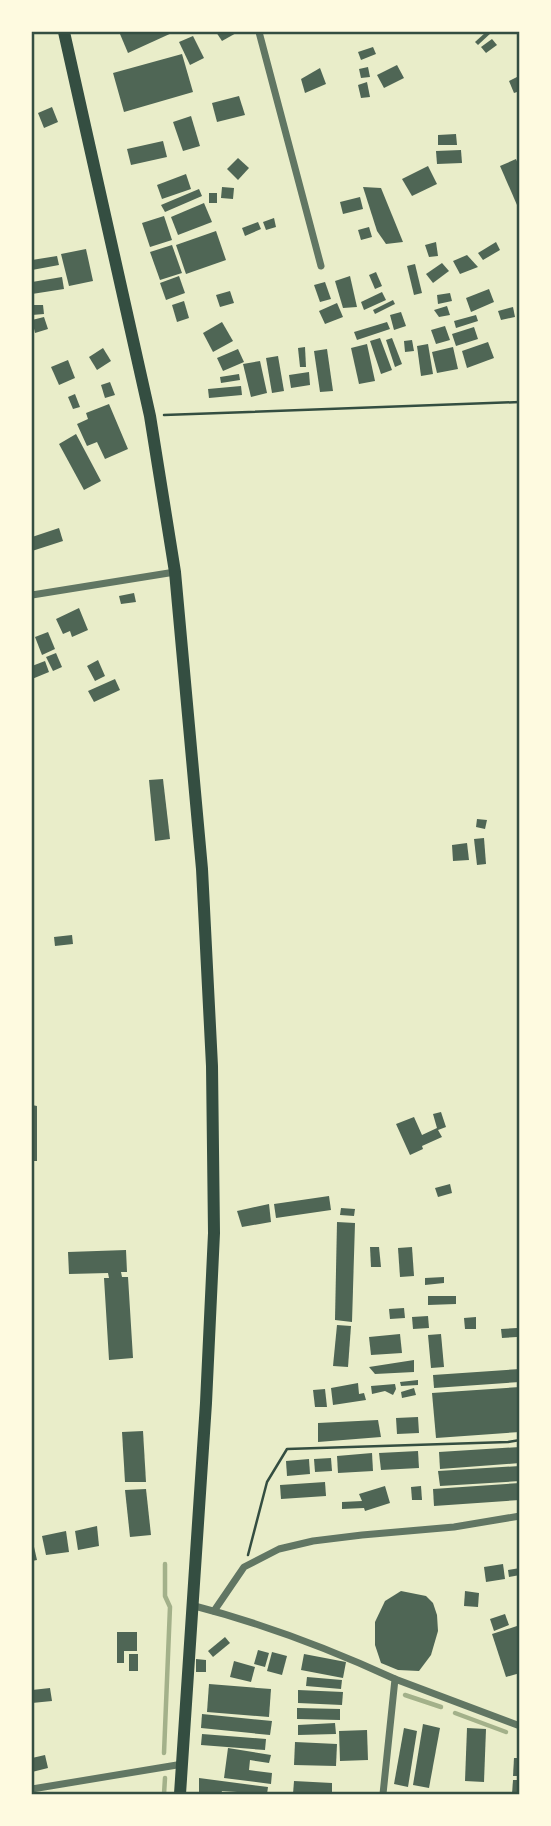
<svg xmlns="http://www.w3.org/2000/svg" width="551" height="1826" viewBox="0 0 551 1826" font-family="Barlow,sans-serif">
	<style>
		.lines { fill: none; stroke-linecap: round; stroke-linejoin: round }
		.stream { stroke: #a3b18a; stroke-width: 4.5 }
		.building { fill: #4f6655 }
		.path { stroke: #344e41; stroke-width: 2.5 }
		.minor { stroke: #617663; stroke-width: 7 }
		.primary { stroke: #344e41; stroke-width: 12 }
		.neatline { fill: none; stroke: #344e41; stroke-width: 2.5 }
	</style>
	<rect width="100%" height="100%" fill="#e9edc9"/>
	<g class="lines">
		<!-- stream -->
		<g class="stream">
			<path d="M405 1695 441 1707"/>
			<path d="M455 1713 506 1732"/>
			<path d="M164 1753 170 1607 165 1596V1564"/>
			<path d="M164 1794 165 1778"/>
		</g>
	</g>
	<!-- building -->
	<g class="building">
		<path d="M126 32H174L128 53 120 34Z"/>
		<path d="M216 32H238L222 41Z"/>
		<path d="M486 32H492L478 45 475 42Z"/>
		<path d="M193 36 204 58 190 65 179 42Z"/>
		<path d="M492 39 497 45 486 53 481 47Z"/>
		<path d="M373 47 376 54 361 60 358 52Z"/>
		<path d="M182 54 193 92 124 112 113 73Z"/>
		<path d="M397 65 404 78 384 88 377 75Z"/>
		<path d="M368 67 370 77 361 78 359 69Z"/>
		<path d="M320 68 326 84 305 93 301 79Z"/>
		<path d="M519 76 520 91 514 93 509 81Z"/>
		<path d="M367 82 370 97 361 98 358 85Z"/>
		<path d="M239 96 245 115 217 122 212 103Z"/>
		<path d="M52 107 58 122 44 128 38 113Z"/>
		<path d="M191 116 200 146 183 151 173 122Z"/>
		<path d="M456 134 457 145H438V135Z"/>
		<path d="M163 141 167 157 131 165 127 149Z"/>
		<path d="M461 150 462 163 437 164 436 151Z"/>
		<path d="M238 158 249 168 238 180 227 169Z"/>
		<path d="M516 159 520 168V203L517 205 500 166Z"/>
		<path d="M428 166 437 184 412 196 402 179Z"/>
		<path d="M186 174 191 189 162 199 157 185Z"/>
		<path d="M222 187 234 188 233 199 221 198Z"/>
		<path d="M363 187 381 188 403 242 386 244 377 231Z"/>
		<path d="M199 189 202 196 165 212 161 205Z"/>
		<rect x="209" y="193" width="8" height="10"/>
		<path d="M360 197 363 209 343 214 340 202Z"/>
		<path d="M204 203 212 222 178 235 171 217Z"/>
		<path d="M164 216 172 240 150 247 142 223Z"/>
		<path d="M274 218 276 227 266 230 263 222Z"/>
		<path d="M258 222 261 229 245 236 242 228Z"/>
		<path d="M369 227 372 237 361 240 358 230Z"/>
		<path d="M216 231 226 260 186 274 176 245Z"/>
		<path d="M436 242 438 256 429 257 425 245Z"/>
		<path d="M496 242 500 250 483 260 478 253Z"/>
		<path d="M172 245 182 273 160 280 150 252Z"/>
		<path d="M86 249 93 281 69 286 61 254Z"/>
		<path d="M467 255 478 267 460 274 453 261Z"/>
		<path d="M57 256 59 265 32 270V260Z"/>
		<path d="M442 263 449 271 433 283 426 274Z"/>
		<path d="M415 264 422 293 414 295 407 266Z"/>
		<path d="M376 272 382 286 375 289 369 275Z"/>
		<path d="M179 276 185 293 166 300 160 283Z"/>
		<path d="M350 276 357 307 343 308 335 281Z"/>
		<path d="M62 277 64 289 32 294V282Z"/>
		<path d="M325 282 331 299 320 302 314 285Z"/>
		<path d="M489 289 494 302 471 312 466 298Z"/>
		<path d="M230 291 234 303 220 307 216 295Z"/>
		<path d="M382 292 386 300 364 310 361 302Z"/>
		<path d="M450 293 452 301 438 304 437 295Z"/>
		<path d="M393 300 395 304 375 314 373 310Z"/>
		<path d="M184 301 189 318 177 322 172 305Z"/>
		<path d="M337 303 343 317 325 324 319 311Z"/>
		<path d="M32 305H43L44 314 32 315Z"/>
		<path d="M447 306 450 315 439 317 434 310Z"/>
		<path d="M513 307 515 317 501 320 498 311Z"/>
		<path d="M401 312 406 326 394 330 390 315Z"/>
		<path d="M476 315 478 321 456 328 454 321Z"/>
		<path d="M44 317 48 329 35 333 32 320Z"/>
		<path d="M222 322 233 341 213 352 203 333Z"/>
		<path d="M387 322 390 329 357 340 354 332Z"/>
		<path d="M445 326 450 340 436 344 431 330Z"/>
		<path d="M474 327 478 339 456 346 452 334Z"/>
		<path d="M380 338 392 370 381 374 370 341Z"/>
		<path d="M392 338 402 364 395 367 386 340Z"/>
		<path d="M412 340 414 351 405 352 404 341Z"/>
		<path d="M488 342 494 358 467 368 462 351Z"/>
		<path d="M367 344 375 381 359 384 351 348Z"/>
		<path d="M428 344 433 374 421 376 417 346Z"/>
		<path d="M305 347 306 367H300L298 348Z"/>
		<path d="M453 347 458 369 437 373 432 352Z"/>
		<path d="M103 348 111 361 97 370 89 357Z"/>
		<path d="M238 349 244 362 223 371 217 358Z"/>
		<path d="M327 349 333 391 320 392 314 351Z"/>
		<path d="M278 356 284 391 272 393 266 358Z"/>
		<path d="M68 360 75 378 59 385 51 367Z"/>
		<path d="M260 361 267 393 251 397 243 364Z"/>
		<path d="M309 372 310 385 291 388 289 375Z"/>
		<path d="M239 374 240 380 221 383 220 377Z"/>
		<path d="M110 382 115 395 105 398 101 385Z"/>
		<path d="M241 386 242 395 209 398 208 389Z"/>
		<path d="M75 394 80 407 73 409 68 397Z"/>
		<path d="M109 404 128 449 105 459 97 442 87 446 77 424 88 419 86 413Z"/>
		<path d="M76 434 101 481 84 490 59 444Z"/>
		<path d="M59 528 63 541 32 551V537Z"/>
		<path d="M134 593 136 602 121 604 119 596Z"/>
		<path d="M79 608 88 630 72 637 70 631 63 634 56 619Z"/>
		<path d="M48 632 55 649 42 655 35 637Z"/>
		<path d="M56 653 62 667 53 671 46 657Z"/>
		<path d="M98 660 105 676 95 681 87 666Z"/>
		<path d="M45 661 49 672 32 679V666Z"/>
		<path d="M115 679 120 690 94 702 88 691Z"/>
		<path d="M163 779 170 839 155 841 149 780Z"/>
		<path d="M477 819 487 820 485 829 476 827Z"/>
		<path d="M484 838 486 864 477 865 474 839Z"/>
		<path d="M467 843 469 860 453 861 452 845Z"/>
		<path d="M72 935 73 944 55 946 54 937Z"/>
		<path d="M32 1105 37 1106V1161H32Z"/>
		<path d="M441 1112 446 1127 438 1130 442 1137 422 1146 423 1149 410 1155 396 1124 414 1117 422 1135 437 1128 433 1114Z"/>
		<path d="M450 1184 452 1193 438 1197 435 1188Z"/>
		<path d="M329 1196 331 1210 276 1218 274 1204Z"/>
		<path d="M269 1204 271 1222 242 1227 237 1211Z"/>
		<path d="M341 1208 355 1209 354 1216 340 1215Z"/>
		<path d="M337 1222 355 1223 352 1322 335 1320Z"/>
		<path d="M370 1247H379L381 1267H371Z"/>
		<path d="M412 1247 414 1276 400 1277 398 1248Z"/>
		<path d="M126 1250 127 1272H121L122 1277H128L133 1358 109 1360 104 1278H109L108 1273 69 1274 68 1252Z"/>
		<path d="M444 1277V1283L425 1285V1278Z"/>
		<path d="M428 1296H456V1304L428 1305Z"/>
		<path d="M404 1308 405 1318 390 1319 389 1309Z"/>
		<path d="M428 1316 429 1328 413 1329 412 1317Z"/>
		<path d="M476 1317V1329H465L464 1318Z"/>
		<path d="M337 1325 351 1326 348 1367 333 1366Z"/>
		<path d="M517 1328V1337L502 1338 501 1329Z"/>
		<path d="M400 1334 402 1353 371 1355 369 1337Z"/>
		<path d="M441 1334 444 1367 431 1368 428 1335Z"/>
		<path d="M414 1360V1372L375 1374 369 1367Z"/>
		<path d="M520 1369V1382L434 1388 433 1375Z"/>
		<path d="M418 1380V1385L401 1386 400 1382Z"/>
		<path d="M358 1383 359 1394 364 1393 366 1400 333 1405 331 1388Z"/>
		<path d="M395 1384 396 1389 393 1395 385 1391 372 1394 371 1386Z"/>
		<path d="M520 1387V1432L436 1438 432 1393Z"/>
		<path d="M414 1388 416 1395 402 1398 401 1392Z"/>
		<path d="M325 1389 327 1407H315L313 1390Z"/>
		<path d="M418 1417 419 1433 397 1434 396 1418Z"/>
		<path d="M378 1420 381 1437 318 1442V1423Z"/>
		<path d="M143 1431 146 1482H125L122 1432Z"/>
		<path d="M520 1447V1463L440 1469 439 1452Z"/>
		<path d="M418 1451 419 1468 381 1470 379 1453Z"/>
		<path d="M372 1453 373 1471 338 1473 337 1456Z"/>
		<path d="M331 1458 332 1471 315 1472 314 1459Z"/>
		<path d="M309 1459 310 1474 287 1476 286 1461Z"/>
		<path d="M520 1466V1481L440 1486 438 1471Z"/>
		<path d="M325 1482 326 1496 281 1499 280 1485Z"/>
		<path d="M520 1483V1500L434 1506 433 1489Z"/>
		<path d="M385 1486 390 1503 365 1511 364 1508 342 1509V1502L362 1501 359 1494Z"/>
		<path d="M421 1486 422 1500H412L411 1487Z"/>
		<path d="M146 1489 151 1535 130 1537 125 1490Z"/>
		<path d="M97 1526 99 1546 78 1550 75 1531Z"/>
		<path d="M66 1531 69 1552 46 1555 42 1536Z"/>
		<path d="M32 1538 37 1560 32 1561Z"/>
		<path d="M503 1564 505 1579 486 1582 484 1567Z"/>
		<path d="M520 1568V1575L509 1577 508 1570Z"/>
		<path d="M401 1591 426 1596 433 1603 437 1615 438 1631 431 1655 419 1671 398 1670 381 1663 375 1645V1622L385 1601Z"/>
		<path d="M465 1591 479 1593 478 1607 464 1606Z"/>
		<path d="M505 1614 509 1625 494 1631 490 1619Z"/>
		<path d="M517 1626 520 1636V1673L506 1677 492 1634Z"/>
		<path d="M117 1632H137V1651H124V1663H117Z"/>
		<path d="M225 1637 230 1643 213 1657 208 1651Z"/>
		<path d="M258 1650 269 1653 265 1667 254 1664Z"/>
		<path d="M272 1652 287 1656 282 1675 267 1671Z"/>
		<rect x="129" y="1654" width="9" height="17"/>
		<path d="M304 1654 346 1662 343 1678 301 1670Z"/>
		<path d="M196 1659 206 1660V1672H196Z"/>
		<path d="M234 1661 255 1667 251 1682 230 1677Z"/>
		<path d="M307 1677 342 1680 341 1689 306 1686Z"/>
		<path d="M209 1684 271 1689 269 1717 207 1712Z"/>
		<path d="M50 1688 52 1701 32 1703V1690Z"/>
		<path d="M298 1690 343 1692 342 1705 298 1703Z"/>
		<path d="M297 1708 340 1709V1720L297 1719Z"/>
		<path d="M202 1714 272 1721 270 1735 201 1728Z"/>
		<path d="M335 1723 336 1734 298 1735V1725Z"/>
		<path d="M423 1724 440 1728 429 1788 413 1785Z"/>
		<path d="M404 1728 417 1731 408 1787 394 1784Z"/>
		<path d="M467 1728 486 1729 484 1782 465 1781Z"/>
		<path d="M367 1730 368 1760 340 1761 339 1731Z"/>
		<path d="M202 1734 266 1739 265 1750 201 1745Z"/>
		<path d="M295 1742 337 1744 336 1766 294 1765Z"/>
		<path d="M228 1748 271 1755 269 1763 250 1760 249 1770 272 1773 271 1784 224 1778Z"/>
		<path d="M45 1755 48 1768 32 1772V1758Z"/>
		<path d="M514 1758H520V1776H513Z"/>
		<path d="M199 1778 268 1787 267 1794 222 1791 221 1794H199Z"/>
		<path d="M513 1780H520V1794H512Z"/>
		<path d="M294 1781 332 1783V1794H293Z"/>
	</g>
	<g class="lines">
		<!-- path -->
		<g class="path">
			<path d="M164 415 520 402"/>
			<path d="M248 1555 267 1482 287 1449 508 1442 520 1440"/>
		</g>
		<!-- minor -->
		<g class="minor">
			<path d="M259 32 321 266"/>
			<path d="M32 595 175 572"/>
			<path d="M191 1605C261 1623 330 1649 395 1679L383 1794"/>
			<path d="M214 1611 244 1567 279 1549 313 1541 362 1535 454 1527 520 1516"/>
			<path d="M395 1679 520 1726"/>
			<path d="M32 1789 183 1764"/>
		</g>
		<!-- primary -->
		<path class="primary" d="M64 32 150 416 175 572 202 869 212 1066 214 1233 206 1403 180 1794"/>
	</g>
	<!-- border -->
	<rect width="551" height="1826" fill="none" stroke="#fefae0" stroke-width="66"/>
	<rect x="33" y="33" width="485" height="1760" class="neatline"/>
</svg>
